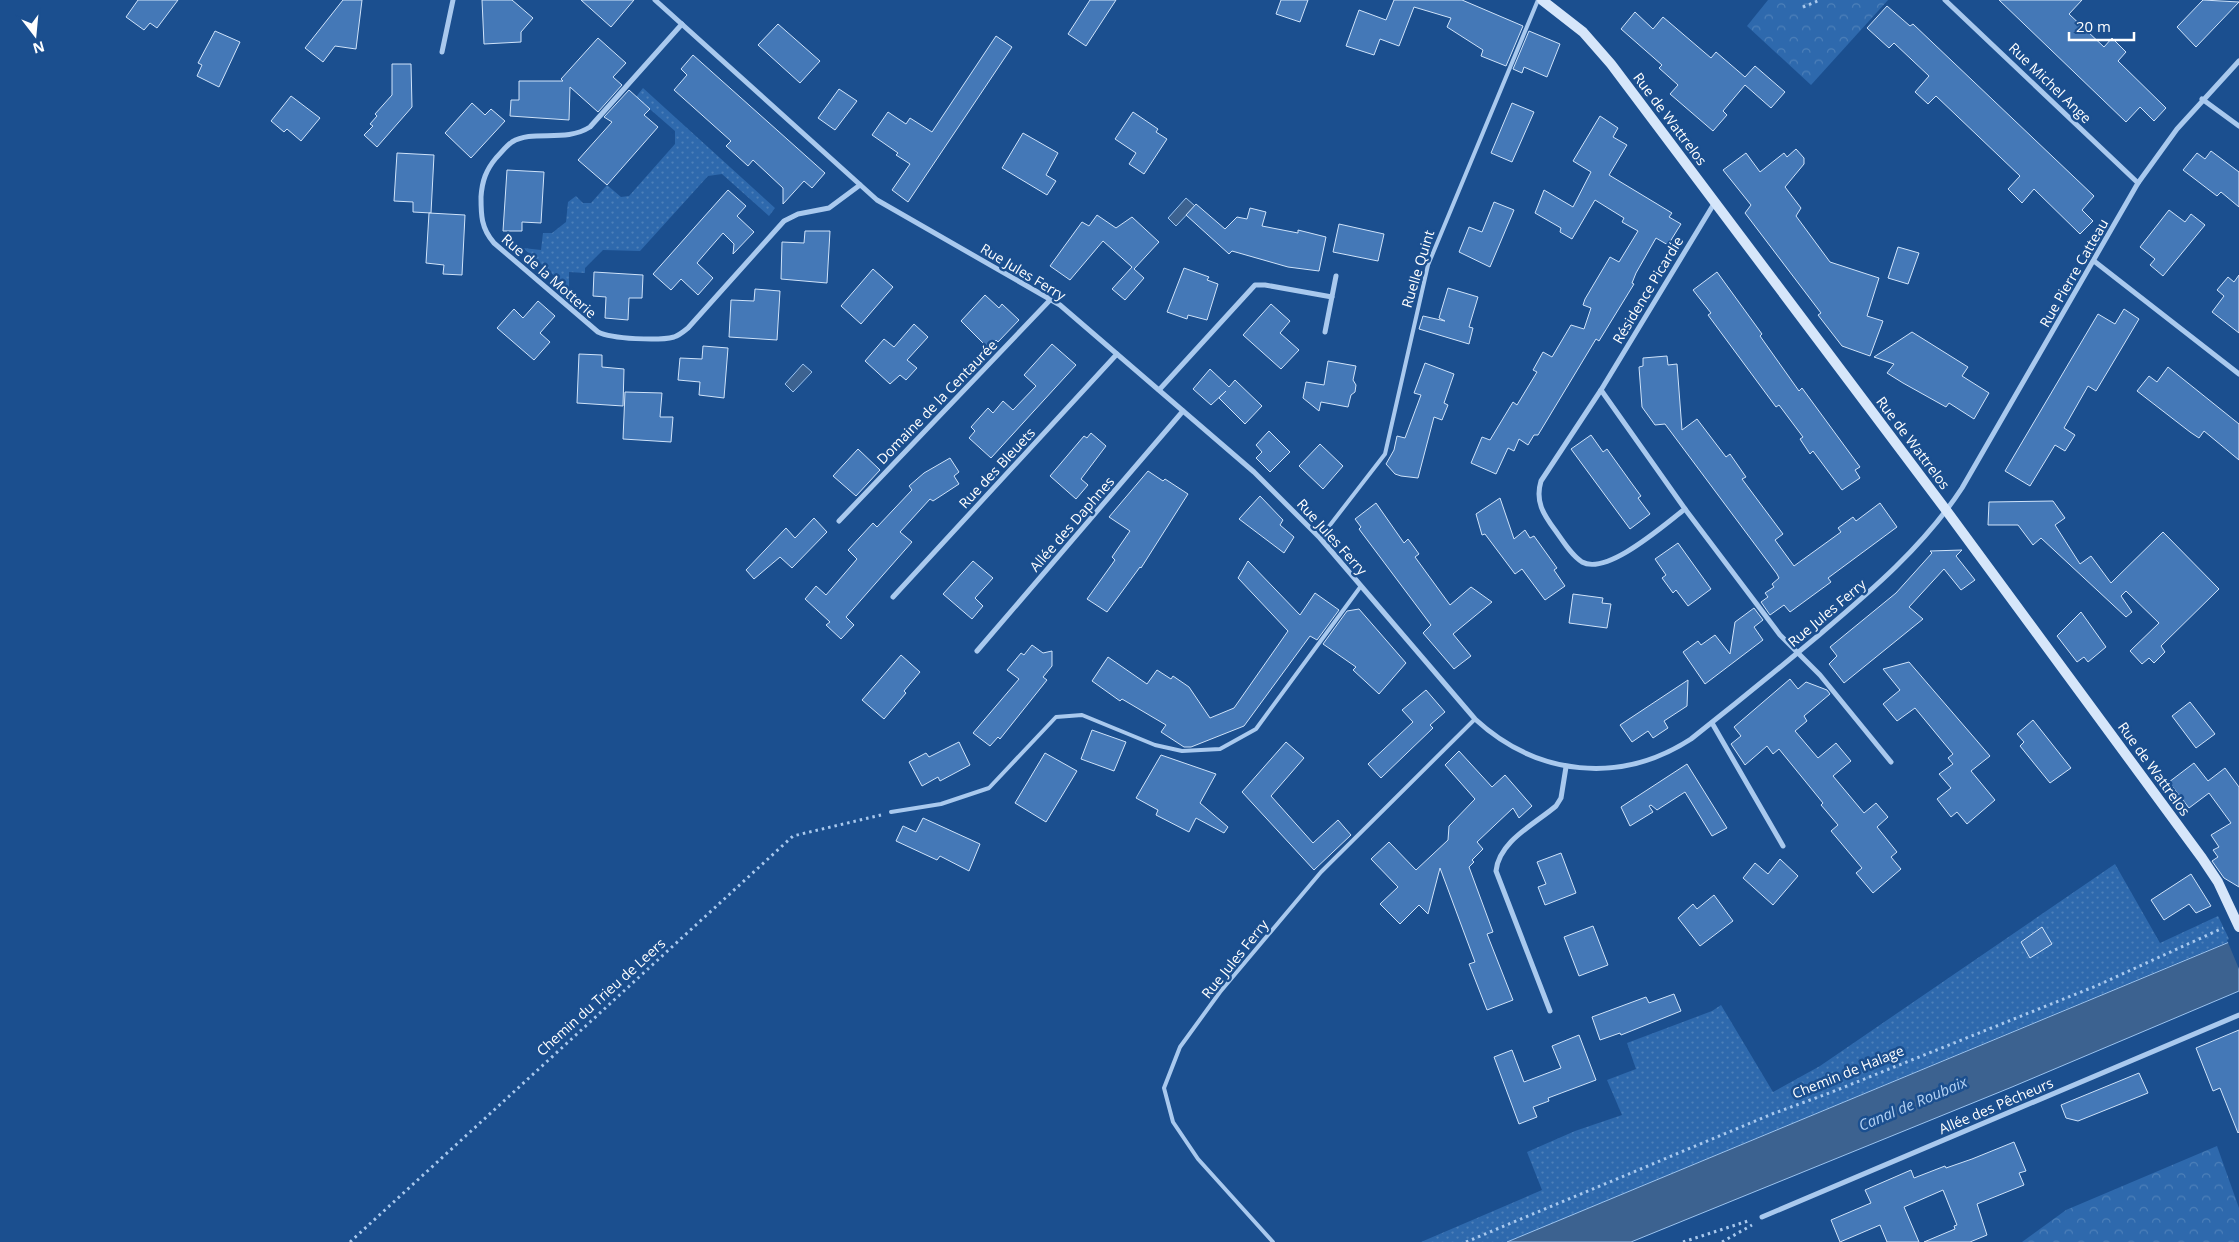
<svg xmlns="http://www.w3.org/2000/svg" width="2239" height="1242" viewBox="0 0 2239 1242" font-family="'Open Sans',sans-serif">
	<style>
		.grass { fill: url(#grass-dots) }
		.forest { fill: url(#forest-crowns) }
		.water { fill: #3c6290; stroke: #9cc4f0 }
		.pier { fill: #1b4f8f }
		.building { fill: #4478b7; stroke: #cfe3fa }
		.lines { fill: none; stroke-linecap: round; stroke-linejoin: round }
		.path { stroke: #a9c9ee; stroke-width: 3; stroke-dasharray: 2.5 4; stroke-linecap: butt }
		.lane { stroke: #a9c9ee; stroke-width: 4 }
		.street { stroke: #a9c9ee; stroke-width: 5 }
		.secondary { stroke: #d6e6fa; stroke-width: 10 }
		.labels { text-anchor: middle; stroke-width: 5; stroke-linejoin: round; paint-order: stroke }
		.street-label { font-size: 14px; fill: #fff; stroke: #1b4f8f }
		.water-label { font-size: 15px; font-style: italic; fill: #b5d3f5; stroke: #1b4f8f }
	</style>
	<defs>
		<pattern id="grass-dots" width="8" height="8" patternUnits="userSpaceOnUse" patternTransform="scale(1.25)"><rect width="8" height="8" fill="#2e69ad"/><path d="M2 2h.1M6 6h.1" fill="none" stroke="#4d80b9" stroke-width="1.8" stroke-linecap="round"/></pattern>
		<pattern id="forest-crowns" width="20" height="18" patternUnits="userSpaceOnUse" patternTransform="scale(1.25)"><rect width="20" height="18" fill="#2e69ad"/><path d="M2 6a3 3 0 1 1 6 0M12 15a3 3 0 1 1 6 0" fill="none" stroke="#4d80b9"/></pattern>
	</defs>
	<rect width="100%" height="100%" fill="#1b4f8f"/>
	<!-- grass -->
	<g class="grass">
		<path d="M643 88 775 208 769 216 722 174 708 176 640 251 603 250 585 268V273L569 272V289L523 248 541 250 543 233H552L566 222 568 202 576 196 583 203H591L607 185 621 197 629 196 675 144V131L636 97Z"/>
		<path d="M2115 864 2160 943 2218 916 2230 941 1507 1242H1421L1542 1190 1527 1152 1575 1131 1622 1115 1607 1080 1636 1069 1627 1043 1712 1011 1721 1005 1773 1092 1820 1066Z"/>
	</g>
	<!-- forest -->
	<g class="forest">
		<path d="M1768 0H1888L1811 85 1747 26Z"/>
		<path d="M2217 1146 2239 1208V1242H2022L2066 1210Z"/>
	</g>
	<!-- water -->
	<g class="water">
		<path d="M1186 198 1195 206 1176 226 1168 218Z"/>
		<path d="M803 364 812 372 793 392 785 384Z"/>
		<path d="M2239 938V991L2012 1087 1631 1242H1507Z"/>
	</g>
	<!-- pier -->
	<path class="pier" d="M2239 935V969L2227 940Z"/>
	<!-- building -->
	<g class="building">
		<path d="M138 0H178L157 28 150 23 144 30 126 17Z"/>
		<path d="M343 0H362L356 49 335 46 323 62 305 48Z"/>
		<path d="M482 0H512L533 18 521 32V42L484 44Z"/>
		<path d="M581 0H634L611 27Z"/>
		<path d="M1090 0H1116L1086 46 1068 34Z"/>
		<path d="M1281 0H1308L1300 22 1276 14Z"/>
		<path d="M1394 0H1462L1523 26 1506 66 1481 56 1483 50 1447 27 1451 18 1414 7 1399 46 1380 39 1374 55 1346 46 1359 10 1386 20Z"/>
		<path d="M1999 0H2082L2069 14 2104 47 2112 38 2126 52 2118 61 2166 108 2154 121 2140 107 2126 122Z"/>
		<path d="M2203 0 2239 2 2196 47 2177 27Z"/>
		<path d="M1887 6 1910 26 1913 24 2094 196 2082 210 2093 221 2080 234 2034 189 2022 203 2008 189 2020 176 1936 96 1928 104 1915 92 1929 76 1894 43 1889 48 1867 28Z"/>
		<path d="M1635 12 1653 29 1663 17 1711 58 1716 52 1745 77 1755 66 1785 92 1771 108 1745 85 1723 111 1727 115 1713 131 1670 94 1678 85 1659 68 1662 65 1621 29Z"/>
		<path d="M778 24 820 61 800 83 758 45Z"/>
		<path d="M215 31 240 42 219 87 197 76 202 65 198 63Z"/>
		<path d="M1529 31 1560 44 1547 77 1524 67 1522 73 1513 69Z"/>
		<path d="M996 36 1012 47 908 202 892 190 910 164 896 155 898 153 872 135 888 112 906 124 910 118 932 132Z"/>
		<path d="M598 38 626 63 613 77 622 85 598 112 570 87 569 120 510 116 511 100H519V81H563L561 79Z"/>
		<path d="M693 55 825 173 812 188 804 181 783 204V188L753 160 748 166 726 146 731 141 674 90 687 75 681 69Z"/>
		<path d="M392 64H411L412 107 377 147 364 135 373 126 370 124 377 116 375 114 392 95Z"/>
		<path d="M839 89 857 101 835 130 818 118Z"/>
		<path d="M629 90 650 109 644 115 658 127 607 185 578 160 612 122 604 117Z"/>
		<path d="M291 96 320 118 301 141 287 129 284 132 271 121Z"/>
		<path d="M472 103 485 115 491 109 505 121 471 158 445 133Z"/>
		<path d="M1512 103 1534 112 1512 162 1491 153Z"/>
		<path d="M1133 112 1158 129 1156 132 1167 139 1144 174 1129 164 1136 153 1115 139Z"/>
		<path d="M1600 116 1618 128 1613 137 1627 145 1609 175 1672 213 1669 217 1681 224 1668 245 1656 238 1636 273 1632 283 1634 284 1599 341 1596 339 1538 435H1534L1528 445 1519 439 1514 451 1508 448 1496 474 1471 463 1482 437 1490 440 1513 402 1517 405 1537 372 1533 370 1543 352 1552 357 1571 325 1584 329 1591 308 1583 305 1585 299 1610 257 1619 262 1638 231 1622 222 1624 218 1595 200 1572 239 1560 232 1561 228 1535 213 1544 190 1573 207 1591 172 1573 161Z"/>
		<path d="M1023 133 1058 153 1046 175 1056 181 1047 195 1002 168Z"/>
		<path d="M1796 149 1804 158V164L1785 187 1801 208 1796 216 1830 262 1879 278 1867 316 1883 321 1870 356 1842 346 1818 315 1821 313 1745 213 1751 205 1723 170 1746 153 1760 172 1784 153 1787 157Z"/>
		<path d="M2211 151 2239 172V207L2221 192 2217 196 2183 170 2197 153 2205 159Z"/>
		<path d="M397 153 434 155 431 213 413 212V202L394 201Z"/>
		<path d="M507 170 544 172 541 223 522 222V231H503Z"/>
		<path d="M728 190 746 206 737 216 754 232 733 254 734 244 723 233 709 249 697 263 713 278 698 295 681 279 671 290 653 274Z"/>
		<path d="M1494 202 1514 210 1490 267 1459 252 1469 227 1482 232Z"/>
		<path d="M1196 204 1225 229 1237 217 1247 219 1250 208 1266 212 1262 226 1298 233V230L1326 237 1319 271 1288 267 1232 251 1229 254 1186 215Z"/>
		<path d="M2169 210 2185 222 2191 214 2205 225 2163 276 2150 265 2155 259 2140 247Z"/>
		<path d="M429 213 465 215 462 275 443 274 444 265 426 263Z"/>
		<path d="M1097 215 1116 228 1132 217 1159 242 1134 269 1144 278 1125 300 1112 289 1132 267 1103 241 1070 280 1050 266 1082 222 1089 226Z"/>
		<path d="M1339 224 1384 234 1378 261 1333 252Z"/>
		<path d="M805 231H830L827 283 781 279 782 242 804 243Z"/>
		<path d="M1898 247 1919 253 1908 284 1888 278Z"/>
		<path d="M1184 268 1209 277 1207 280 1218 284 1207 320 1188 315 1187 319 1167 312Z"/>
		<path d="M873 269 893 287 861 324 841 306Z"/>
		<path d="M594 272 643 275 642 298H629L628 320 605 318 606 297 593 296Z"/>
		<path d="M1717 272 1762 334 1760 336 1799 391 1802 388 1860 467 1855 470 1860 478 1842 490 1813 451 1810 454 1800 439 1803 437 1779 405 1776 407 1708 315 1711 313 1693 290Z"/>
		<path d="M2239 275V333L2212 312 2224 296 2217 290 2228 277 2234 282Z"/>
		<path d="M1448 288 1478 297 1469 327 1473 328 1469 344 1419 329 1423 316 1445 321 1439 318Z"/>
		<path d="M755 289 780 291 777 340 729 337 731 300 754 301Z"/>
		<path d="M985 295 999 308 1002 304 1019 320 998 342 996 340 988 348 961 321Z"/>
		<path d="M538 301 555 316 540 333 550 342 534 360 497 328 514 309 523 318Z"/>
		<path d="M1271 304 1290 321 1280 333 1299 350 1281 369 1243 335Z"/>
		<path d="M2124 309 2139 319 2096 391 2088 386 2064 428 2075 435 2065 451 2055 445 2030 486 2005 471 2098 314 2115 324Z"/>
		<path d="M914 324 928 337 907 360 917 368 906 380 900 375 890 384 865 361 884 339 894 347Z"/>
		<path d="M1912 332 1968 367 1962 376 1989 393 1974 419 1949 403 1946 407 1903 383 1887 373 1894 364 1874 357Z"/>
		<path d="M1052 344 1076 365 991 458 969 438 975 431 971 427 988 408 993 413 1003 401 1013 410 1036 386 1024 375Z"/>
		<path d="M703 346 728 348 724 398 699 395 700 382 678 380 680 358 702 359Z"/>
		<path d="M579 354 602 355V367L624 369 623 406 577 403Z"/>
		<path d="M1667 356 1668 365 1677 364 1682 430 1697 419 1726 457 1730 454 1746 477 1742 479 1783 534 1775 540 1794 566 1841 532 1838 528 1853 517 1856 521 1880 503 1897 527 1828 578 1831 582 1790 612 1784 605 1770 615 1761 602 1768 597 1765 593 1774 587 1772 584 1779 578 1777 574 1665 424 1655 425 1642 407 1639 367 1643 366V358Z"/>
		<path d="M1328 361 1356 366 1353 380 1356 385 1355 392 1351 395 1348 407 1321 402 1319 411 1303 398 1306 382 1324 385Z"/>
		<path d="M1425 363 1454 374 1444 403 1448 405 1442 420 1434 417 1418 478 1401 476 1395 474 1386 464 1394 450 1397 436 1405 438 1421 395 1414 393Z"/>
		<path d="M2168 367 2239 424V460L2204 431 2199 438 2190 432 2137 391 2149 376 2157 382Z"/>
		<path d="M1210 369 1229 387 1235 380 1262 406 1245 424 1219 398 1226 391 1211 405 1193 389Z"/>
		<path d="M625 392 662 393 660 417H673L671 442 623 439Z"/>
		<path d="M1269 431 1290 452 1270 472 1256 458 1262 452 1256 445Z"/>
		<path d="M1091 433 1106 446 1081 479 1088 485 1076 499 1050 476 1084 436 1087 438Z"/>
		<path d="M1591 435 1603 452 1607 449 1630 481 1641 496 1638 498 1650 514 1630 529 1571 449Z"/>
		<path d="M1320 444 1343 466 1323 489 1299 466Z"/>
		<path d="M858 449 880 470 856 496 833 476Z"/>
		<path d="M950 458 959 472 954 476 959 484 933 501 930 499 900 532 912 542 846 617 854 625 841 639 826 625 830 622 805 599 816 586 826 595 857 559 848 550 873 523 877 527 912 490 909 486 924 473Z"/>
		<path d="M1148 471 1163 481 1165 479 1188 494 1141 568 1140 567 1107 612 1087 599 1115 560 1112 557 1130 531 1109 517Z"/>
		<path d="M1260 496 1283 520 1280 525 1294 537 1284 553 1239 519Z"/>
		<path d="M1500 498 1514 539 1525 530 1530 538 1534 536 1557 568 1554 570 1565 586 1545 600 1522 569 1515 574 1485 534 1482 535 1476 514Z"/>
		<path d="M2053 501 2065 518 2055 525 2080 564 2091 556 2111 583 2163 532 2219 589 2161 646 2165 652 2154 663 2149 658 2142 664 2130 651 2159 623 2126 591 2121 596 2132 612 2126 617 2041 538 2033 545 2018 525H1988L1989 502Z"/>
		<path d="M1376 503 1404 543 1408 539 1414 547 1419 554 1415 557 1450 605 1471 587 1492 602 1453 634 1471 656 1454 669 1423 633 1431 625 1359 529 1361 527 1355 519Z"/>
		<path d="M814 518 827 532 792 568 780 557 754 579 746 570 786 528 795 538Z"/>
		<path d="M1678 543 1711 589 1688 606 1676 590 1673 593 1662 578 1666 575 1655 559Z"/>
		<path d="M1962 550 1956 556 1975 580 1961 590 1944 569 1909 607 1923 619 1844 683 1829 664 1837 656 1830 647 1896 593 1932 553 1930 551Z"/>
		<path d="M973 561 993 578 975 598 983 606 972 619 943 594Z"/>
		<path d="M1248 561 1300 615 1315 593 1339 610 1317 640 1310 636 1244 726 1191 747H1184L1161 732 1166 725 1122 699 1120 701 1092 681 1108 657 1147 684 1157 670 1171 679 1173 676 1189 687 1210 718 1234 708 1288 631 1238 578Z"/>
		<path d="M1573 594 1603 598 1602 603 1611 604 1607 628 1569 623Z"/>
		<path d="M1754 608 1763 620 1754 627 1763 640 1705 684 1683 652 1698 641 1701 645 1715 635 1730 654 1735 622Z"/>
		<path d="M1359 609 1406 663 1379 694 1353 670 1356 667 1323 644 1347 611Z"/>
		<path d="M2081 612 2106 647 2088 662 2084 657 2077 662 2057 636Z"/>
		<path d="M1032 645 1043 653 1052 651V666L1043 677 1047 680 1000 739 998 737 990 746 973 733 1019 679 1007 670 1021 653 1024 655Z"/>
		<path d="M901 655 920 672 904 691 906 693 884 719 862 700Z"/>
		<path d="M1909 662 1990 756 1971 771 1995 800 1967 824 1957 812 1951 817 1937 799 1951 788 1939 774 1953 764 1948 758 1953 754 1915 708 1897 721 1883 704 1900 690 1883 669Z"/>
		<path d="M1790 679 1798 689 1806 682 1827 690 1830 694 1804 716 1807 721 1795 731 1818 758 1836 743 1851 761 1833 776 1864 813 1876 803 1888 817 1877 827 1897 852 1891 857 1901 869 1873 893 1856 873 1862 868 1831 831 1838 825 1821 805 1823 803 1779 749 1773 754 1767 746 1745 765 1731 744 1741 736 1734 727Z"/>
		<path d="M1688 680 1687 706 1664 721 1668 728 1653 738 1648 731 1632 742 1620 725Z"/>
		<path d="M1426 690 1445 712 1430 725 1433 728 1381 778 1368 764 1413 722 1402 710Z"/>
		<path d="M2190 702 2215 734 2196 748 2172 716Z"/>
		<path d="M2033 720 2071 768 2050 783 2020 746 2024 742 2017 734Z"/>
		<path d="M1092 730 1126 742 1114 771 1081 759Z"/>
		<path d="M959 742 970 765 940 781 938 777 922 786 909 762 926 753 929 757Z"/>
		<path d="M1286 742 1304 758 1271 796 1313 843 1338 820 1351 835 1314 870 1242 792Z"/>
		<path d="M1459 751 1492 787 1505 775 1532 806 1519 818 1513 808 1477 842 1483 849 1472 860 1474 862 1469 867 1493 932 1487 934 1513 1000 1487 1010 1469 964 1475 962 1440 868 1428 914 1419 905 1400 924 1380 904 1398 887 1371 859 1389 842 1416 870 1448 840 1449 826 1475 799 1445 765Z"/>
		<path d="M1045 753 1077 771 1046 822 1015 803Z"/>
		<path d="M1161 755 1216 774 1200 803 1228 827 1224 833 1196 818 1189 832 1156 815 1158 810 1136 798Z"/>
		<path d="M2194 763 2208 781 2225 768 2239 787V887L2224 878 2212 861 2218 857 2213 850 2219 847 2211 835 2231 823 2209 793 2189 808 2169 782Z"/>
		<path d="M1687 764 1727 828 1712 836 1685 792 1657 810 1651 805 1649 806 1653 812 1630 826 1621 807Z"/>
		<path d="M923 818 980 844 969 871 940 856 937 860 896 841 903 826 916 832Z"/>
		<path d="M1561 853 1576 893 1545 905 1538 887 1546 884 1537 862Z"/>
		<path d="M1780 859 1798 876 1773 905 1743 878 1755 863 1768 874Z"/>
		<path d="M2191 874 2211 906 2196 913 2189 904 2164 920 2151 900Z"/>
		<path d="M1714 895 1733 921 1700 946 1678 918 1693 904 1697 909Z"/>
		<path d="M1593 926 1608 965 1579 976 1564 937Z"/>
		<path d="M2042 927 2052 944 2030 958 2021 942Z"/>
		<path d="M1674 994 1681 1011 1621 1035 1620 1033 1600 1040 1592 1017 1646 997 1649 1003Z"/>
		<path d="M2239 1030V1132L2238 1133 2220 1088 2213 1091 2196 1048Z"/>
		<path d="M1579 1035 1596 1080 1548 1098 1549 1101 1533 1107 1537 1117 1519 1124 1494 1057 1512 1050 1524 1082 1561 1068 1552 1046Z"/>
		<path d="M2139 1073 2148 1093 2078 1121 2066 1118 2061 1105Z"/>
		<path d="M2014 1142 2026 1171 2019 1173 2024 1185 1977 1204 1987 1235 1970 1242H1924L1955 1229 1954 1226 1957 1225 1943 1190 1904 1207 1919 1242H1887L1880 1225 1840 1242 1831 1220 1871 1203 1865 1190 1911 1170 1914 1178 1945 1166 1946 1168 1972 1159Z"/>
	</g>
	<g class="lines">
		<!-- path -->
		<g class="path">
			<path d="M1803 7 1820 0"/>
			<path d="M350 1242 793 836 881 815"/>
			<path d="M1466 1242 1772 1114 1832 1092 2096 986 2223 928"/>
			<path d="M1683 1242 1751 1220"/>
			<path d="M1722 1242 1752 1225"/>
		</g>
		<!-- lane -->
		<g class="lane">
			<path d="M1320 538 1385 454 1428 265 1538 0"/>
			<path d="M891 812 941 804 989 788 1056 717 1082 715 1155 745 1182 751 1220 749 1256 729 1361 586"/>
			<path d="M1273 1242 1198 1159 1173 1122 1164 1088 1180 1047 1220 992 1321 872 1475 719"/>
		</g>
		<!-- street -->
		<g class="street">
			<path d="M655 0 877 200 1060 305 1254 472 1320 538 1475 719C1537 776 1620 785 1691 739 1734 705 1777 670 1819 635 1871 591 1924 546 1962 488L2138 183 2177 129 2239 61"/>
			<path d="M1945 0 2138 183"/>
			<path d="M682 24 590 127C565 143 533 129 512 142 506 146 501 153 496 158 486 170 482 181 481 197 481 215 481 228 494 243L598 332C612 339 659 341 674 337 680 335 683 332 688 328L784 221 798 214 829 208 860 185"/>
			<path d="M442 52 453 0"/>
			<path d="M2202 99 2239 126"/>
			<path d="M1715 202 1601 390 1541 481C1535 501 1543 514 1555 530 1563 541 1571 555 1582 562 1607 576 1665 524 1685 509L1780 635 1820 675 1891 762"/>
			<path d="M2094 261 2239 374"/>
			<path d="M1325 332 1336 276"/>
			<path d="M1159 390 1255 285H1265L1332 297"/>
			<path d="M1601 390 1685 509"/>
			<path d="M839 521 1051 299"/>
			<path d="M893 597 1117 354"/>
			<path d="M977 651 1183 411"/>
			<path d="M1712 723 1783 846"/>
			<path d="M1550 1011 1496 871C1499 841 1535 824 1556 806L1561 798 1566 767"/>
			<path d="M1762 1217 2239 1015"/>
		</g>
		<!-- secondary -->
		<path class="secondary" d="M1542 0 1583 32 1611 64 1946 510 2202 858 2218 882 2239 927"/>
	</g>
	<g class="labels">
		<!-- street labels -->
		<g class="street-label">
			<text transform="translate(2050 83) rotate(44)" y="5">Rue Michel Ange</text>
			<text transform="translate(1670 119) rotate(53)" y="5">Rue de Wattrelos</text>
			<text transform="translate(1418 269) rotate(-73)" y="5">Ruelle Quint</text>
			<text transform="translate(1023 272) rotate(31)" y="5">Rue Jules Ferry</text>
			<text transform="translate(2074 273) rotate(-60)" y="5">Rue Pierre Catteau</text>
			<text transform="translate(549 276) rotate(41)" y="5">Rue de la Motterie</text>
			<text transform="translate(1648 290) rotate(-59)" y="5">Résidence Picardie</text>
			<text transform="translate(937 402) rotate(-46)" y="5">Domaine de la Centaurée</text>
			<text transform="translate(1913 443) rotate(53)" y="5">Rue de Wattrelos</text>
			<text transform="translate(997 468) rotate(-47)" y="5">Rue des Bleuets</text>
			<text transform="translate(1072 524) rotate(-49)" y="5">Allée des Daphnes</text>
			<text transform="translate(1332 537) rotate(48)" y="5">Rue Jules Ferry</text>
			<text transform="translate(1827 613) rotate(-40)" y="5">Rue Jules Ferry</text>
			<text transform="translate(2154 769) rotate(54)" y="5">Rue de Wattrelos</text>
			<text transform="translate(1235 959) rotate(-51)" y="5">Rue Jules Ferry</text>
			<text transform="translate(601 997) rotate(-42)" y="5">Chemin du Trieu de Leers</text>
			<text transform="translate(1848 1072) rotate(-22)" y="5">Chemin de Halage</text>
			<text transform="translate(1996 1106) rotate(-23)" y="5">Allée des Pêcheurs</text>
		</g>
		<!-- water labels -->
		<g class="water-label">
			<text transform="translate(1913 1104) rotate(-23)" y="5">Canal de Roubaix</text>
		</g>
	</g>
	<!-- north arrow -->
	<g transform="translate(35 35) rotate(164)" stroke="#1b4f8f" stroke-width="4" paint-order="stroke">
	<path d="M0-4L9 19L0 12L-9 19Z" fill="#ffffff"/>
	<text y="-8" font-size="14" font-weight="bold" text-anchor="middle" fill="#ffffff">N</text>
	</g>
	<!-- scale -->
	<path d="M2069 32v8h65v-8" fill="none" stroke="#ffffff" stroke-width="2.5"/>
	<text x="2076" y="32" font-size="15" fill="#ffffff" stroke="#1b4f8f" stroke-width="4" paint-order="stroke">20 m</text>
</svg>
